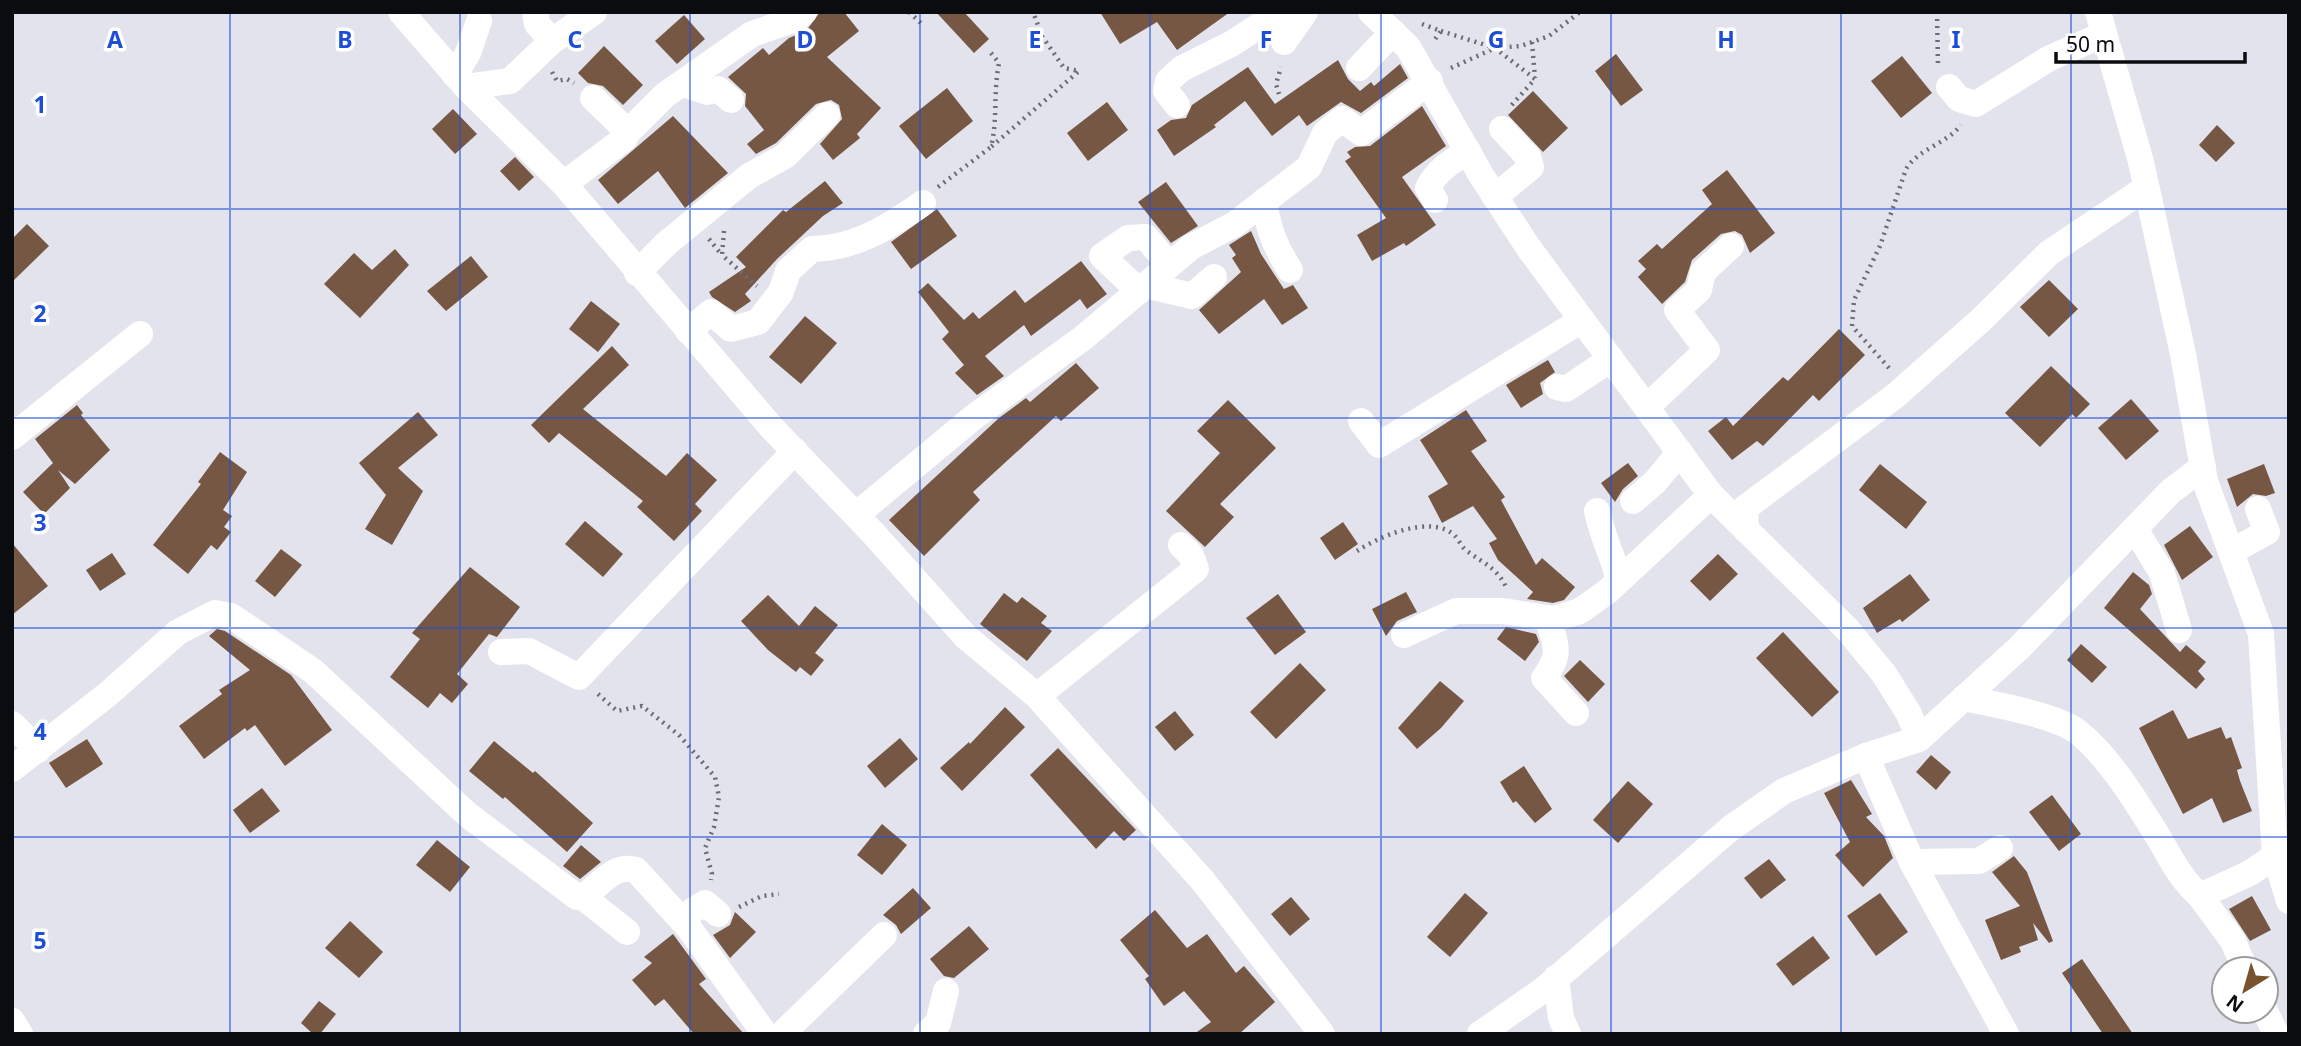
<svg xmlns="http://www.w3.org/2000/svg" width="2301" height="1046" viewBox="0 0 2301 1046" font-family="'Noto Sans',sans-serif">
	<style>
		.building { fill: #765744 }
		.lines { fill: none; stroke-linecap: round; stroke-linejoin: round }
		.path { stroke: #6c6d73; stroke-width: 4.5; stroke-dasharray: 2 5; stroke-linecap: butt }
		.minor { stroke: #fff; stroke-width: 26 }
		.grid { fill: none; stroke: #1d4ed8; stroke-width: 2; stroke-opacity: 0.55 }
		.grid-label { font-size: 23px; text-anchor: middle; font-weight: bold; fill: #1d4ed8; stroke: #fff; stroke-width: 7; stroke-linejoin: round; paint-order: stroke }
	</style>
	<rect width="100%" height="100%" fill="#e2e3ed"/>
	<!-- building -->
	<g class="building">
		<path d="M820 12H844L859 31 827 57 881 108 857 134 860 138 833 160 820 144 842 119 839 105 831 100 816 104 776 143 756 154 747 144 764 130 745 106 746 94 728 77 763 48 769 55 789 38 806 31Z"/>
		<path d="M936 12H964L989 39 974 53Z"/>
		<path d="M1100 12H1230L1177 50 1157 22 1120 44Z"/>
		<path d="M684 15 705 39 677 64 655 41Z"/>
		<path d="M604 46 643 85 623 105 603 86 588 83 578 73Z"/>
		<path d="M1616 54 1643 90 1621 106 1595 71Z"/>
		<path d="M1902 56 1932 93 1901 118 1871 81Z"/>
		<path d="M1338 60 1348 79 1360 91 1371 82 1374 86 1400 64 1408 78 1361 113 1341 102 1307 126 1299 115 1272 136 1245 101 1214 125 1216 127 1174 156 1157 130 1171 120 1186 118 1192 105 1248 67 1275 104Z"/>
		<path d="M947 88 973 121 926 159 899 126Z"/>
		<path d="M1533 91 1568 128 1543 152 1508 115Z"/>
		<path d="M1107 102 1128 130 1088 161 1067 133Z"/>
		<path d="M1422 106 1446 146 1402 177 1436 225 1406 246 1404 243 1372 261 1357 235 1386 218 1345 161 1351 157 1347 152 1355 147 1370 146Z"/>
		<path d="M453 109 477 134 455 154 432 129Z"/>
		<path d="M673 116 728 173 685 208 658 171 618 204 598 180Z"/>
		<path d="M2217 125 2235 143 2216 162 2199 145Z"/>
		<path d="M515 157 534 177 519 191 500 171Z"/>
		<path d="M1727 170 1775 233 1750 253 1742 235 1735 231 1721 234 1692 260 1685 282 1662 304 1638 277 1646 269 1638 261 1657 244 1662 249 1712 204 1702 190Z"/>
		<path d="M825 181 843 203 823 216 777 259 745 294 751 301 735 312 712 297 709 292 746 267 736 257 783 210 786 212Z"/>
		<path d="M1166 182 1198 226 1171 243 1138 202Z"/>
		<path d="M937 209 957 236 911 269 891 242Z"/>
		<path d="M27 224 49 246 12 282V239Z"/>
		<path d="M1251 231 1261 254 1284 289 1293 285 1308 308 1282 325 1264 299 1219 334 1199 310 1241 272 1232 258 1236 255 1229 245Z"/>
		<path d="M395 249 409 265 360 318 324 284 354 253 372 270Z"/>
		<path d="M471 256 488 277 446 311 427 291Z"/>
		<path d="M1081 261 1107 294 1087 309 1080 299 1031 336 1024 325 985 356 1004 376 977 395 955 373 964 365 942 339 949 332 918 292 928 283 964 320 973 312 979 319 1015 290 1025 303Z"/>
		<path d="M2049 280 2078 309 2049 337 2020 307Z"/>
		<path d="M591 301 620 324 598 352 569 329Z"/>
		<path d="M805 316 837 343 801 384 769 357Z"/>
		<path d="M1839 329 1865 355 1819 401 1813 395 1763 446 1757 441 1732 460 1708 431 1726 417 1733 426 1783 377 1788 381Z"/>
		<path d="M612 346 629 365 583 409 666 476 687 453 717 480 695 504 702 511 674 541 637 507 643 501 559 433 549 443 531 425Z"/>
		<path d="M1548 360 1555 372 1540 383 1543 394 1521 408 1506 385Z"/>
		<path d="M1076 363 1099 388 1061 421 1056 416 973 492 980 500 924 556 889 520 999 418 1026 398 1030 402Z"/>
		<path d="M2051 366 2090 404 2076 418 2072 414 2040 447 2005 413Z"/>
		<path d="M2131 399 2159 431 2126 460 2098 428Z"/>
		<path d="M1228 400 1276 448 1220 504 1234 517 1205 547 1166 511 1220 453 1197 431Z"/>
		<path d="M77 405 83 413 81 415 110 450 75 484 58 470 70 488 44 514 23 492 53 463 35 439Z"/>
		<path d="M1466 410 1487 441 1471 451 1505 497 1501 500 1536 565 1542 558 1575 587 1564 600 1553 603 1527 599 1533 592 1498 560 1489 543 1497 539 1473 506 1442 523 1428 496 1448 484 1420 440Z"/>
		<path d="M418 412 438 435 398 468 423 491 392 545 365 529 386 495 359 463Z"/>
		<path d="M220 452 247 472 223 510 232 516 224 527 231 532 217 550 211 545 188 574 153 545 201 484 198 482Z"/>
		<path d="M1628 463 1638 476 1623 489 1615 502 1601 483Z"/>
		<path d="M1880 464 1927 502 1906 529 1859 490Z"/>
		<path d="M2264 464 2275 493 2266 496 2253 494 2237 507 2227 479Z"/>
		<path d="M585 521 623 554 603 577 565 544Z"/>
		<path d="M1343 522 1358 544 1335 560 1320 538Z"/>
		<path d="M2190 526 2213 557 2182 580 2164 545Z"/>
		<path d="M12 543 48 586 12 615Z"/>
		<path d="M281 549 302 565 275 597 255 581Z"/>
		<path d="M112 553 126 574 100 591 86 570Z"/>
		<path d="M1718 554 1738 574 1710 601 1690 581Z"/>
		<path d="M470 567 520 607 497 637 489 634 457 674 468 684 452 703 440 693 428 708 390 677 420 639 412 633Z"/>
		<path d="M2133 572 2149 585 2152 594 2140 609 2180 652 2186 645 2206 662 2198 671 2205 679 2196 689 2104 608Z"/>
		<path d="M1910 574 1930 600 1902 622 1900 619 1877 633 1863 608Z"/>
		<path d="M1406 592 1417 612 1397 621 1386 636 1372 609Z"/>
		<path d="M1004 593 1017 603 1022 597 1047 616 1041 623 1052 631 1027 661 980 624Z"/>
		<path d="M1278 594 1306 632 1275 655 1246 618Z"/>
		<path d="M768 595 799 626 815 606 838 625 815 653 824 660 811 676 800 667 796 672 768 650 741 621Z"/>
		<path d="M1506 627 1536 634 1539 642 1525 661 1497 639Z"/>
		<path d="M217 629 225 631 291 675 332 730 285 766 255 725 247 731 245 728 204 759 179 726 222 694 219 690 250 670 209 636Z"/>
		<path d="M1783 632 1839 692 1812 717 1756 658Z"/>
		<path d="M2081 644 2107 667 2092 683 2067 660Z"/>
		<path d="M1580 660 1605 684 1588 702 1564 676Z"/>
		<path d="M1300 663 1326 690 1276 739 1250 712Z"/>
		<path d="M1440 681 1464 701 1441 728 1417 749 1398 728Z"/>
		<path d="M1005 707 1025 727 962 791 940 768 969 742 970 744Z"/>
		<path d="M2173 710 2188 739 2221 727 2226 739 2231 737 2242 768 2237 770 2240 781 2252 811 2223 823 2212 798 2183 814 2139 728Z"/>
		<path d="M1175 711 1194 735 1175 751 1155 727Z"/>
		<path d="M900 738 918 759 885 788 867 766Z"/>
		<path d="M87 739 103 764 66 788 49 763Z"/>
		<path d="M494 741 533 773 535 771 593 823 567 852 505 797 503 799 469 771Z"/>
		<path d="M1058 748 1136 830 1124 841 1114 831 1096 849 1030 775Z"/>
		<path d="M1931 755 1951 772 1936 790 1916 772Z"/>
		<path d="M1524 766 1552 809 1535 823 1516 801 1513 803 1500 782Z"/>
		<path d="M1851 780 1872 814 1866 817 1884 836 1893 858 1863 887 1835 855 1850 842 1824 793Z"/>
		<path d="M1628 781 1653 804 1618 843 1593 820Z"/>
		<path d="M262 788 280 811 250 833 233 810Z"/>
		<path d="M2052 795 2081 834 2059 851 2029 812Z"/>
		<path d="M882 824 907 845 882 875 857 855Z"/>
		<path d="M437 840 470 867 450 892 416 865Z"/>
		<path d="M581 845 601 862 580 879 563 866Z"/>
		<path d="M2014 856 2027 872 2053 941 2049 943 2033 923 2038 940 2019 947 2021 952 2001 960 1985 920 2020 906 1992 872Z"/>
		<path d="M1769 859 1786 880 1761 899 1744 878Z"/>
		<path d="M913 888 931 908 901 934 896 925 883 915Z"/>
		<path d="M1465 893 1488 913 1450 957 1427 937Z"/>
		<path d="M1880 893 1908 932 1876 956 1847 916Z"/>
		<path d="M2252 896 2271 930 2250 941 2229 909Z"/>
		<path d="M1291 897 1310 919 1290 936 1271 914Z"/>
		<path d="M1155 910 1187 948 1207 934 1236 973 1244 966 1275 1002 1239 1034H1194L1211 1022 1184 991 1164 1006 1145 979 1149 976 1120 940Z"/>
		<path d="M735 912 756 932 730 958 713 935 730 925Z"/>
		<path d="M350 921 383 952 359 978 325 948Z"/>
		<path d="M969 926 989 949 954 978 944 976 930 959Z"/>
		<path d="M673 934 706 979 699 984 744 1034H694L664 999 655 1006 632 980 652 963 644 957Z"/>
		<path d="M1813 936 1830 958 1793 986 1776 964Z"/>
		<path d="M2082 959 2133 1034H2103L2062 973Z"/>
		<path d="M319 1001 336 1014 320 1034H313L301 1023Z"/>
	</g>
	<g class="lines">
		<!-- path -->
		<g class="path">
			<path d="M909 12 923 25"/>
			<path d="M1937 12 1938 67"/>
			<path d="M1422 24 1441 31 1433 42"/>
			<path d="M1441 31 1495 48 1535 79 1509 108"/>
			<path d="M1532 42 1535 78"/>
			<path d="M991 53 999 63C993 93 998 119 991 147L1079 71 1064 68 1042 36 1033 12"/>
			<path d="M1451 68 1495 48 1521 46 1549 36 1580 12"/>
			<path d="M552 72 557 81 567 79 574 83"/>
			<path d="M1279 94 1276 84 1281 67"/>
			<path d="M938 187 991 147"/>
			<path d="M724 231 722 255 757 286"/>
			<path d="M709 239 721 254"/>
			<path d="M1889 368 1852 326 1854 300 1880 246 1906 169C1918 149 1946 144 1961 125"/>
			<path d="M1357 551C1380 536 1429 515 1453 534 1459 539 1461 547 1467 551 1483 563 1497 568 1506 587"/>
			<path d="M598 694 617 711 642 706 679 735 715 777 719 797 714 827 705 848 712 874 711 880"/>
			<path d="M739 907 762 896 779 894"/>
		</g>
		<!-- minor -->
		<g class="minor">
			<path d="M401 12 466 87 564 184 772 428 873 533 966 637 1037 696 1203 881 1322 1034"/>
			<path d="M535 12 537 24 552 41"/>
			<path d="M1371 12 1408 47 1481 175 1528 247 1711 495 1847 629 1884 674 1909 714 1919 739"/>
			<path d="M2098 12 2141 162 2183 354 2205 481 2261 634 2275 856 2289 901"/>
			<path d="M1284 42 1305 12"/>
			<path d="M1359 68 1393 32"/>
			<path d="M455 75 468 53 479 21"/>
			<path d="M683 84 707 92 718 89 731 100"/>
			<path d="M466 87 510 81 552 41 594 12"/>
			<path d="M1949 87 1959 99 1976 104 2048 59 2104 34"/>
			<path d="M1177 105 1166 91 1168 81 1181 69 1231 44 1281 12"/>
			<path d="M628 132 665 95 752 34 796 19 804 12"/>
			<path d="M564 184 624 139 628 132 593 98"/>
			<path d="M1495 197 1531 167 1528 157 1502 129"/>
			<path d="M1435 200 1428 188C1436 171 1452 161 1468 151"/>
			<path d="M1264 201C1268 228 1275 247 1290 270"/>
			<path d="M637 273 667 243 749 176 785 156 827 115"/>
			<path d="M1145 285 1192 296 1214 277"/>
			<path d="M1139 291 1102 256 1128 238 1146 237 1169 265"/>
			<path d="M688 331 711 312 731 329 758 322 781 292 788 271 812 249C856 248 887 228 923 203"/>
			<path d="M1557 387 1566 389 1611 359"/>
			<path d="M1647 407 1707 350 1677 310 1699 290 1703 272 1731 246"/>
			<path d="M1361 421 1379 445 1582 320"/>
			<path d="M12 437 140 334"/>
			<path d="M1633 501 1655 482 1680 452"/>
			<path d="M1597 511C1602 536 1613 556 1619 580"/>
			<path d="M856 515 975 416 1083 338 1191 247 1235 224 1309 167 1325 133 1342 119 1361 133 1430 81"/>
			<path d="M2135 529 2162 573 2179 630"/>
			<path d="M1746 530 1745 508 1895 396 1981 320 2049 253 2146 188"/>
			<path d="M2231 552 2267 532 2258 509"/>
			<path d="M1404 635 1456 611H1503L1554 619"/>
			<path d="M501 652 529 651 579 677 795 451"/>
			<path d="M1037 696 1196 569 1191 555 1181 545"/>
			<path d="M1964 698C1992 704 2056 715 2078 732 2108 756 2133 797 2154 830 2169 854 2179 878 2200 896L2250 873 2275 856"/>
			<path d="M1576 713 1544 678C1558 659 1559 649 1550 627L1554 619 1580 611 1608 591 1711 495"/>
			<path d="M12 724 38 750"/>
			<path d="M1866 756 1912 862 2006 1034"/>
			<path d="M12 769 108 694 178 632 215 613 231 616 313 671 468 815 577 897H583C600 885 614 863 636 870L689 928 765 1034"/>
			<path d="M1912 862 1979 861 2000 848"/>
			<path d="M2200 896 2233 941 2245 969"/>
			<path d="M583 897 627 932"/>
			<path d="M681 918 705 903 718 914"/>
			<path d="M1556 978 1561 1018 1568 1034"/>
			<path d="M2265 1011 2276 1034"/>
			<path d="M12 1021 20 1034"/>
			<path d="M782 1034 884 935"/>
			<path d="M926 1034 938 1023 946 991"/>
			<path d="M1480 1034 1543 990 1731 828 1784 791 1866 756 1919 739 2019 648 2171 491 2203 467"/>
		</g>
	</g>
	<!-- grid -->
	<path class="grid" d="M230 12V1034M460 12V1034M690 12V1034M920 12V1034M1150 12V1034M1381 12V1034M1611 12V1034M1841 12V1034M2071 12V1034M12 209H2289M12 418H2289M12 628H2289M12 837H2289"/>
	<g class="grid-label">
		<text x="115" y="48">A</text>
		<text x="345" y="48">B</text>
		<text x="575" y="48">C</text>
		<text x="805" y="48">D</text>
		<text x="1035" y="48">E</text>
		<text x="1266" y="48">F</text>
		<text x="1496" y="48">G</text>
		<text x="1726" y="48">H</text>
		<text x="1956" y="48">I</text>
		<text x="40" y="113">1</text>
		<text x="40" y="322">2</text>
		<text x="40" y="531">3</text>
		<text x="40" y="740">4</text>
		<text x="40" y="949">5</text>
	</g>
	<!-- border -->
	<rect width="2301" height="1046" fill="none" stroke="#0b0c0f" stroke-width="28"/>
	<!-- north arrow -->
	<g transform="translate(2245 990) rotate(217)"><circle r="33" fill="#ffffff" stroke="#9d9e9f" stroke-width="2"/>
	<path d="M0-5L12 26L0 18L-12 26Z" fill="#77522c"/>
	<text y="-10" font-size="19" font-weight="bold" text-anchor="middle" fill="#0b0c0f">N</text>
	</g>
	<!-- scale -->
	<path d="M2056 52v10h189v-10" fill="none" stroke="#0b0c0f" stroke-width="3.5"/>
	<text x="2066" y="52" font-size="21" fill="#0b0c0f" stroke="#ffffff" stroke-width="5" paint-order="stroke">50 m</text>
</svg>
